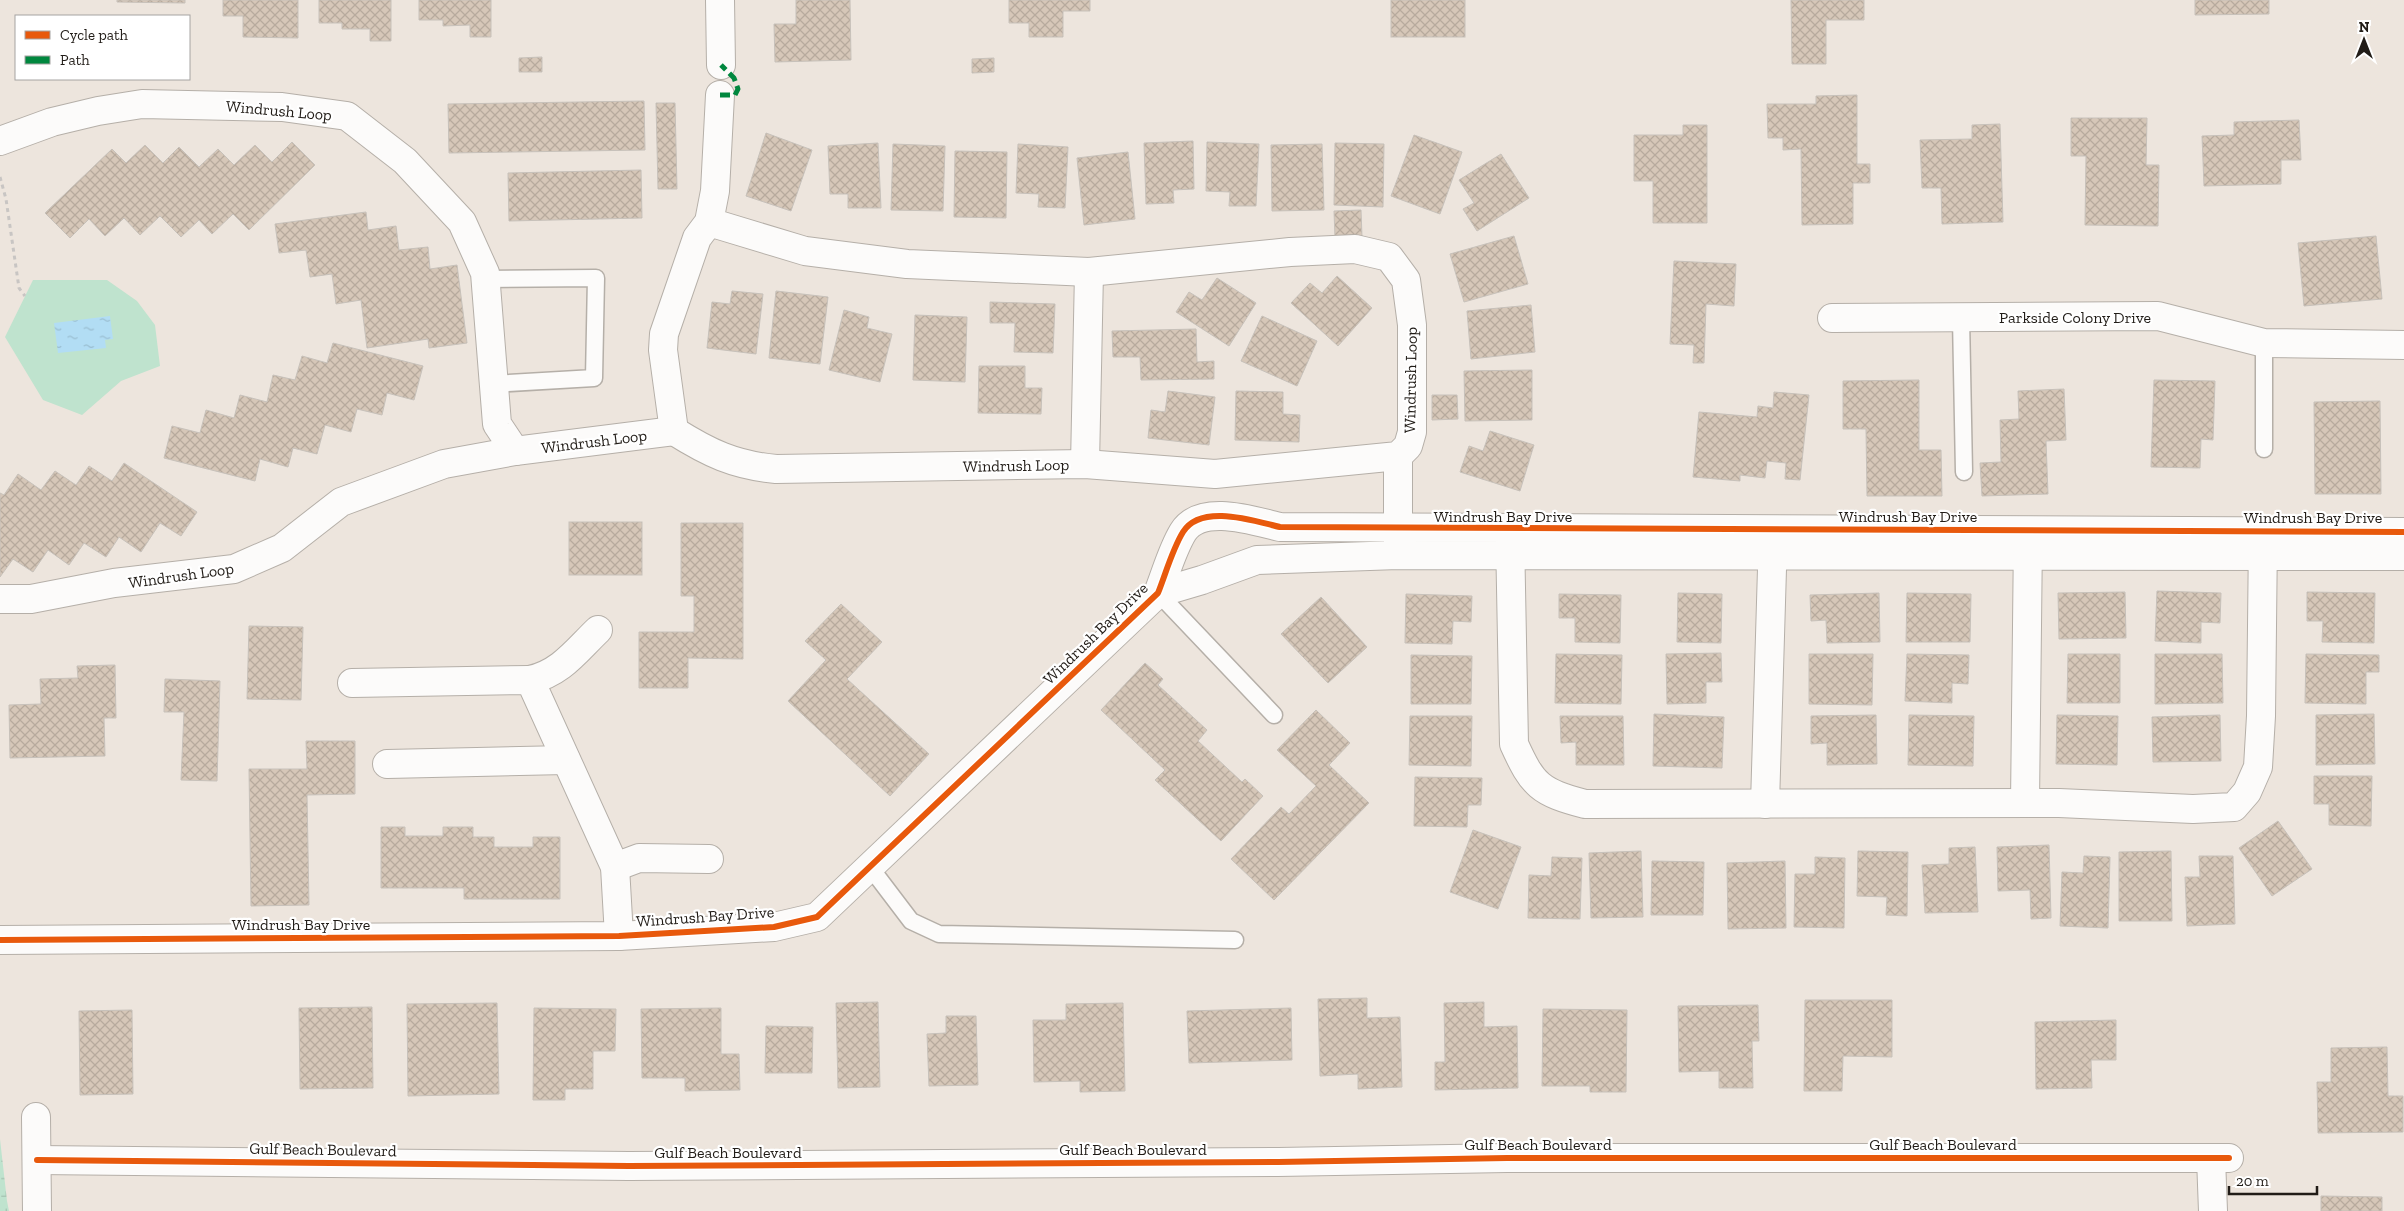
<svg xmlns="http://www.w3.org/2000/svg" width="2404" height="1211" viewBox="0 0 2404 1211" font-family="'Zilla Slab',serif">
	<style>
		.wetland { fill: url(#wetland-marsh) }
		.pitch { fill: #bfe3ce }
		.water { fill: url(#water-ripples) }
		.building { fill: url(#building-cross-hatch); stroke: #c7c1ba }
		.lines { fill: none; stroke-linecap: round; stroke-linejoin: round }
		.lane-casing { stroke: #b5afa8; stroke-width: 19 }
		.street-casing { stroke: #b5afa8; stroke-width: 30 }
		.path { stroke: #c8c5c3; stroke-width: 3; stroke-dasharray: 4 4; stroke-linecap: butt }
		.lane { stroke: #fcfbfa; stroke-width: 16 }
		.street { stroke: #fcfbfa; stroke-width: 28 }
		.quiet { stroke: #00873e; stroke-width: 5; stroke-dasharray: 10 5; stroke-linecap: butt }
		.cycleway-casing { stroke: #fff; stroke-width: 9 }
		.cycleway { stroke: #e8590c; stroke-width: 6 }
		.labels { text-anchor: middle; stroke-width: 4.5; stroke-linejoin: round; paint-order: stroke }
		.street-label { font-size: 16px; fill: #211c17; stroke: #fff }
	</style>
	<defs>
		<pattern id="wetland-marsh" width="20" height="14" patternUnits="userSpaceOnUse" patternTransform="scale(1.25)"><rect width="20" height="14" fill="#bfe3ce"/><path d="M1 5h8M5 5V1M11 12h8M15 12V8" fill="none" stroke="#a4c2b0"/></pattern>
		<pattern id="water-ripples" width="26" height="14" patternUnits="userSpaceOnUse" patternTransform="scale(1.25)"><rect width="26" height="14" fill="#b2ddf4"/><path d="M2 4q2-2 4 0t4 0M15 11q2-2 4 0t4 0" fill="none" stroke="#99bdd0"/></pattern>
		<pattern id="building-cross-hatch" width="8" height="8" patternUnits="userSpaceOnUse" patternTransform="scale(1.25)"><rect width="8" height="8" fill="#d6c7b8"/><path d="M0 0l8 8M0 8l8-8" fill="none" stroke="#b7aa9d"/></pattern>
	</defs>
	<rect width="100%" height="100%" fill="#ede5dd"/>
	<!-- wetland -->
	<path class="wetland" d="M0 1139 7 1201 9 1211H0Z"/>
	<!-- pitch -->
	<path class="pitch" d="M33 280H107L137 301 155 325 160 366 121 381 82 415 43 400 5 337Z"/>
	<!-- water -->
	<path class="water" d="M110 316 113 339 105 340 106 348 58 353 54 323Z"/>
	<!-- building -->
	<g class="building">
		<path d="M117 0H185V3L117 2Z"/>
		<path d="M223 0H298V38L243 37V16H223Z"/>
		<path d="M319 0H391V41H370V29H342V23H319Z"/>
		<path d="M419 0H491V37H470V25L443 26V20H419Z"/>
		<path d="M796 0H850L851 60 775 62 774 24H796Z"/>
		<path d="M1009 0H1090V11H1063V37H1029V23H1009Z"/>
		<rect x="1391" y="0" width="74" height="37"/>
		<path d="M1791 0H1864V20H1826V64H1792Z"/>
		<path d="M2195 0H2269V14L2195 15Z"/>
		<path d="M542 57V72H519V58Z"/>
		<path d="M994 58V72L972 73V59Z"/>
		<path d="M1857 95V164H1870V183H1853V224L1802 225 1801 149 1783 150V138H1768L1767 104H1816V96Z"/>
		<path d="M644 101 645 150 449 153 448 104Z"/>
		<path d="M656 103H675L677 189H658Z"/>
		<path d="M2071 118H2147L2146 165H2159L2158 226 2085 225 2086 156H2071Z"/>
		<path d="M2299 120 2301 160H2281V184L2204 186 2202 136 2234 135V122Z"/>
		<path d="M2000 124 2003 222 1942 224 1941 188H1922L1920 140 1972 139V125Z"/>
		<path d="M1683 125H1707V223H1653V181H1634V135H1683Z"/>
		<path d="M766 133 812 150 791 211 746 196Z"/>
		<path d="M1414 135 1462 152 1440 214 1391 196Z"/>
		<path d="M1193 141 1194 189 1173 190 1174 203 1146 204 1144 143Z"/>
		<path d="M292 142 315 165 249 230 233 214 212 234 199 220 181 237 160 216 140 235 124 218 105 236 89 219 70 238 45 213 112 149 126 163 145 145 163 163 179 147 199 167 218 149 234 165 255 145 272 162Z"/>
		<path d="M1207 142 1259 144 1256 206H1229L1230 192 1206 191Z"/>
		<path d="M878 143 881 208H848V194H830L828 146Z"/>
		<path d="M1335 143 1384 144 1383 207 1334 205Z"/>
		<path d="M893 144 945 146 943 211 891 210Z"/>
		<path d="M1018 144 1068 147 1065 208 1038 207 1039 194 1016 193Z"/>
		<path d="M1322 144 1324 210 1272 211 1271 145Z"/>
		<path d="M955 151 1007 152 1006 218 954 217Z"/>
		<path d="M1128 152 1135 219 1084 225 1077 158Z"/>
		<path d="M1501 154 1529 198 1477 231 1463 209 1474 203 1459 180Z"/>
		<path d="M641 170 642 218 509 221 508 173Z"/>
		<path d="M1361 210 1362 237 1335 238 1334 211Z"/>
		<path d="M366 212 368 230 396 226 399 250 428 247 430 269 457 265 467 343 429 348 428 339 367 348 361 300 336 304 332 274 310 277 306 250 279 253 275 224Z"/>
		<path d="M1514 236 1528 284 1464 302 1450 254Z"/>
		<path d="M2376 236 2382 299 2304 306 2298 243Z"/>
		<path d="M1674 261 1736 264 1734 306 1706 304 1704 363H1693L1694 345 1670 344Z"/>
		<path d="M1337 276 1372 308 1338 346 1291 303 1310 283 1322 293Z"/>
		<path d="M1217 278 1256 303 1229 346 1176 312 1189 292 1202 300Z"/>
		<path d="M732 291 763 294 756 354 707 348 712 302 730 304Z"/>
		<path d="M776 291 828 297 820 364 769 358Z"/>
		<path d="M990 302 1055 304 1053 353 1014 352 1015 323H990Z"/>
		<path d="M1531 305 1535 352 1471 359 1467 311Z"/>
		<path d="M844 310 869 317 867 328 892 334 880 382 829 370Z"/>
		<path d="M915 315 967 317 965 382 913 380Z"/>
		<path d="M1262 316 1317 341 1297 386 1241 361Z"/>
		<path d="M1196 329 1197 362 1214 361V379L1141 380 1140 357H1113L1112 331Z"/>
		<path d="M333 343 423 366 414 400 387 393 382 415 357 409 351 432 325 425 317 454 293 448 288 467 260 459 255 481 164 458 172 426 200 433 206 410 234 418 240 395 267 402 273 375 295 380 302 356 327 363Z"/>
		<path d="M979 366H1025V388H1042L1041 414 978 413Z"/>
		<path d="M1532 370V420L1465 421 1464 371Z"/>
		<path d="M1919 380V450H1941L1942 496H1867L1866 429H1843V381Z"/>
		<path d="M2154 380 2215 381 2213 440 2201 439 2200 468 2151 467Z"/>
		<path d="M2064 389 2066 440 2046 441 2048 494 1982 496 1980 463 2001 462 2000 420 2019 419 2018 391Z"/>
		<path d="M1168 391 1215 397 1209 445 1148 438 1151 410 1165 412Z"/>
		<path d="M1236 391 1283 392V414L1300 415 1299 442 1235 440Z"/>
		<path d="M1774 392 1809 395 1800 480 1785 479 1786 463 1767 461 1765 478 1740 475V481L1693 477 1699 412 1757 417 1758 406 1773 408Z"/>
		<path d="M1432 395H1457L1458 419 1432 420Z"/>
		<path d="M2380 401 2381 494H2315L2314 402Z"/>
		<path d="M1490 431 1534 445 1520 491 1460 472 1469 446 1483 451Z"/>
		<path d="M124 463 197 512 181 536 160 523 141 552 119 537 106 557 84 543 69 565 48 550 33 572 13 559 0 577V493L4 495 18 474 41 490 55 471 76 485 89 466 112 481Z"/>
		<rect x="569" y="522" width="73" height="53"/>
		<path d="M681 523H743V659L688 658V688H639V632H694V596H681Z"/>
		<path d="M2157 591 2221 593 2220 623 2201 622V643L2155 641Z"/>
		<path d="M2125 592 2126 638 2059 639 2058 593Z"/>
		<path d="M2307 592 2375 593 2374 643 2322 642 2323 621H2307Z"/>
		<path d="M1678 593 1722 594 1721 643 1677 642Z"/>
		<path d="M1879 593 1880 642 1827 643 1826 620 1811 621 1810 595Z"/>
		<path d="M1907 593 1971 594 1970 642H1906Z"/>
		<path d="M1406 594 1472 596 1471 622 1453 621 1452 644 1405 643Z"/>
		<path d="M1559 594 1621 595 1620 643 1575 642V618H1559Z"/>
		<path d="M1321 597 1367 647 1328 683 1281 634Z"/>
		<path d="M841 604 882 642 847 679 929 754 890 796 788 701 826 660 805 641Z"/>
		<path d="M249 626 303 627 301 700 247 699Z"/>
		<path d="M1721 653 1722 682H1706V703L1667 704 1666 654Z"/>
		<path d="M1556 654 1622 655 1621 704 1555 703Z"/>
		<path d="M1809 654H1873L1872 705 1809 704Z"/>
		<path d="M1907 654 1969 655 1968 684 1952 683V703L1905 701Z"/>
		<path d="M2068 654H2120V703H2067Z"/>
		<path d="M2155 654H2222L2223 703 2155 704Z"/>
		<path d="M2306 654 2379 655V672H2366V704L2305 703Z"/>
		<path d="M1411 655 1472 656 1471 704H1411Z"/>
		<path d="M1145 663 1163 679 1158 685 1207 730 1198 741 1242 782 1245 779 1263 796 1221 841 1155 780 1165 770 1101 710Z"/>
		<path d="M115 665 116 718H104L105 756 10 758 9 705 41 704 40 679 78 678 77 666Z"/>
		<path d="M165 679 220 681 217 781 181 780 184 712H164Z"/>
		<path d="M1316 710 1350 743 1329 765 1369 803 1274 900 1231 859 1281 807 1289 814 1316 786 1277 750Z"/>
		<path d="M1654 714 1724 717 1722 768 1653 766Z"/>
		<path d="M2374 714 2375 764 2316 765V715Z"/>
		<path d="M1876 715 1877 764 1827 765V743L1811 744V716Z"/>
		<path d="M1909 715 1974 716 1973 766 1908 765Z"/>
		<path d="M2057 715 2118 716 2117 765 2056 764Z"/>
		<path d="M2220 715 2221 761 2153 762 2152 717Z"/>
		<path d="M1410 716H1472L1471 766 1409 765Z"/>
		<path d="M1560 716H1623L1624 765H1576V742L1561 743Z"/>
		<path d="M306 741H355V794L307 795 309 905 251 906 249 769H307Z"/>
		<path d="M2314 776H2372L2371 826 2329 825V804H2314Z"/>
		<path d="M1415 777 1482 778 1481 805H1468L1467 827 1414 826Z"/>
		<path d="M2278 821 2312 869 2272 896 2239 848Z"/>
		<path d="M381 827H405V836H443V827H473V837H494V847H533V837H560V899H464V888H381Z"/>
		<path d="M1473 830 1521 847 1498 909 1450 892Z"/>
		<path d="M2049 845 2051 918 2031 919 2030 890 1998 891 1997 847Z"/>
		<path d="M1975 847 1978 912 1925 913 1922 865 1949 864V848Z"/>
		<path d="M1641 851 1643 917 1591 918 1589 853Z"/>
		<path d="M1858 851 1908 852 1907 916 1886 915 1887 897 1857 896Z"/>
		<path d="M2171 851 2172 921H2119V852Z"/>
		<path d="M2084 856 2110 857 2108 928 2060 926 2062 872 2083 873Z"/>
		<path d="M2199 856H2233L2235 924 2187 926 2185 877H2200Z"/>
		<path d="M1552 857 1582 858 1580 919 1528 918 1529 875 1551 876Z"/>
		<path d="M1815 857 1845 858 1844 928 1794 927 1795 874H1815Z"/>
		<path d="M1652 861 1704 862 1703 915H1651Z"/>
		<path d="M1785 861 1786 928 1728 929 1727 863Z"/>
		<path d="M1367 998V1018L1400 1017 1402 1087 1358 1089V1074L1320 1076 1318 999Z"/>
		<path d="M1805 1000H1892V1057L1843 1056 1842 1091H1804Z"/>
		<path d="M878 1002 880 1087 838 1088 836 1003Z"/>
		<path d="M1484 1002V1027L1517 1026 1518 1088 1435 1090V1062H1445L1444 1003Z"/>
		<path d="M497 1003 499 1094 408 1096 407 1004Z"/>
		<path d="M1123 1003 1125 1091 1080 1092V1081L1034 1082 1033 1020H1066V1004Z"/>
		<path d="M1758 1005 1759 1041H1752L1753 1088H1719V1071L1679 1072 1678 1006Z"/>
		<path d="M372 1007 373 1088 300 1089 299 1008Z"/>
		<path d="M534 1008 616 1009 615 1051H593V1089H565V1100H533Z"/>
		<path d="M721 1008V1054H739L740 1090 685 1091V1078H642L641 1009Z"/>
		<path d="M1291 1008 1292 1060 1189 1063 1187 1011Z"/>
		<path d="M1543 1009 1627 1010 1626 1092H1590V1086H1542Z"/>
		<path d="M132 1010 133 1094 80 1095 79 1011Z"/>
		<path d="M946 1016H976L978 1085 929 1086 927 1034 946 1033Z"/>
		<path d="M2116 1020V1060H2091L2092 1088 2036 1089 2035 1022Z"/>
		<path d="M766 1026 813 1027 812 1073H765Z"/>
		<path d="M2387 1047 2388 1096H2403V1132L2318 1133 2317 1082H2331V1048Z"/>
		<path d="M2321 1196 2382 1197V1211H2321Z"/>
	</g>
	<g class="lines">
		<!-- lane casing -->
		<g class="lane-casing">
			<g id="lane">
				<path d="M485 279 596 278 594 378 493 384"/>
				<path d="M1961 318 1964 472"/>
				<path d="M2264 343V449"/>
				<path d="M1158 593 1274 715"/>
				<path d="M870 867 911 921 939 934 1235 940"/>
			</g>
		</g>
		<!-- street casing -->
		<g class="street-casing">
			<g id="street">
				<path d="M720 0 721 65"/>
				<path d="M0 141 52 122 98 111 142 104 282 107 347 116 405 161 462 222 485 273 497 424 515 451"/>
				<path d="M709 222 805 251 907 264 1089 272 1290 252 1355 249 1389 257 1406 280 1412 325V432L1408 446 1398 456 1215 474 1085 464 776 469C734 465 709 453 674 431L663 350 664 334 697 238 709 222 715 191 720 95"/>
				<path d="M1832 318 2158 316 2264 343 2404 345"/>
				<path d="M1085 464 1089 272"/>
				<path d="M1510 536 1514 744C1533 786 1540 792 1585 804L2059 803 2193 809 2234 807 2247 792 2258 767 2261 716 2263 536"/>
				<path d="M1398 547V456"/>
				<path d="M1158 593 1202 580 1257 560 1398 555 2404 556"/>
				<path d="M0 599H31L114 583 234 569 282 548 341 502 444 464 515 451 674 431"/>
				<path d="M530 680C561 673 576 651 598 630"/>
				<path d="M352 683 530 680 615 867 619 936"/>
				<path d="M387 764 566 760"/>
				<path d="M2025 803 2028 537"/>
				<path d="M1765 804 1773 535"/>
				<path d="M615 867 639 858 709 859"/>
				<path d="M0 940 619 936 774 927 817 917 1158 593C1166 573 1172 550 1183 532 1201 503 1254 521 1280 527 1655 530 2029 529 2404 532"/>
				<path d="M36 1117 37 1211"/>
				<path d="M2211 1158 2213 1211"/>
				<path d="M37 1160 629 1166 1278 1162 1507 1158H2229"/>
			</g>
		</g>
		<!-- path -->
		<path class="path" d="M0 177 6 199 19 288 25 296"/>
		<!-- lane -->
		<use href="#lane" class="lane"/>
		<!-- street -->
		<use href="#street" class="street"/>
		<!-- quiet -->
		<path class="quiet" d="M720 95H735L738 89 734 78 721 65"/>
		<!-- cycleway casing -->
		<g class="cycleway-casing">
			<g id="cycleway">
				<path d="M0 940 619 936 774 927 817 917 1158 593C1166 573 1172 550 1183 532 1201 503 1254 521 1280 527 1655 530 2029 529 2404 532"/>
				<path d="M37 1160 629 1166 1278 1162 1507 1158H2229"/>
			</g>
		</g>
		<!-- cycleway -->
		<use href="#cycleway" class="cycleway"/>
	</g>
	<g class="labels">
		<!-- street labels -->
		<g class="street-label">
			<text transform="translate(279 110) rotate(5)" y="6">Windrush Loop</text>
			<text x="2075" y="323">Parkside Colony Drive</text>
			<text transform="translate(1410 380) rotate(-89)" y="6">Windrush Loop</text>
			<text transform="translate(594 441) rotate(-7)" y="6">Windrush Loop</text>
			<text transform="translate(1016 465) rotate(-1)" y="6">Windrush Loop</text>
			<text x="1503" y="522">Windrush Bay Drive</text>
			<text x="1908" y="522">Windrush Bay Drive</text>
			<text x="2313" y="523">Windrush Bay Drive</text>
			<text transform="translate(181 575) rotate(-8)" y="6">Windrush Loop</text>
			<text transform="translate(1095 633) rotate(-44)" y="6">Windrush Bay Drive</text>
			<text transform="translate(705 916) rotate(-4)" y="6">Windrush Bay Drive</text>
			<text x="301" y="930">Windrush Bay Drive</text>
			<text x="1538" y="1150">Gulf Beach Boulevard</text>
			<text x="1943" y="1150">Gulf Beach Boulevard</text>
			<text transform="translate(323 1149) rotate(1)" y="6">Gulf Beach Boulevard</text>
			<text x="1133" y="1155">Gulf Beach Boulevard</text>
			<text x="728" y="1158">Gulf Beach Boulevard</text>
		</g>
	</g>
	<!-- legend -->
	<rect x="15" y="15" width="175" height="65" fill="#ffffff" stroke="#a6a4a2"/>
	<rect x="25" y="31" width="25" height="8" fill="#e8590c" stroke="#a6a4a2"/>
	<text x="60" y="40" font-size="15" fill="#211c17">Cycle path</text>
	<rect x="25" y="56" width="25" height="8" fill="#00873e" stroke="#a6a4a2"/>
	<text x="60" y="65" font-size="15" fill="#211c17">Path</text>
	<!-- north arrow -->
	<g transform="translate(2364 40)" stroke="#ffffff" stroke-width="4" paint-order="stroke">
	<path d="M0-4L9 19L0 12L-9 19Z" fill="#211c17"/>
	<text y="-8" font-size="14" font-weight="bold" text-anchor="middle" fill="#211c17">N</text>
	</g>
	<!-- scale -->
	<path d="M2229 1186v8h88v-8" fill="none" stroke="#211c17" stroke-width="2.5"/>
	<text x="2236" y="1186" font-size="15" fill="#211c17" stroke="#ffffff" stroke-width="4" paint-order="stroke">20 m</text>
</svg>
